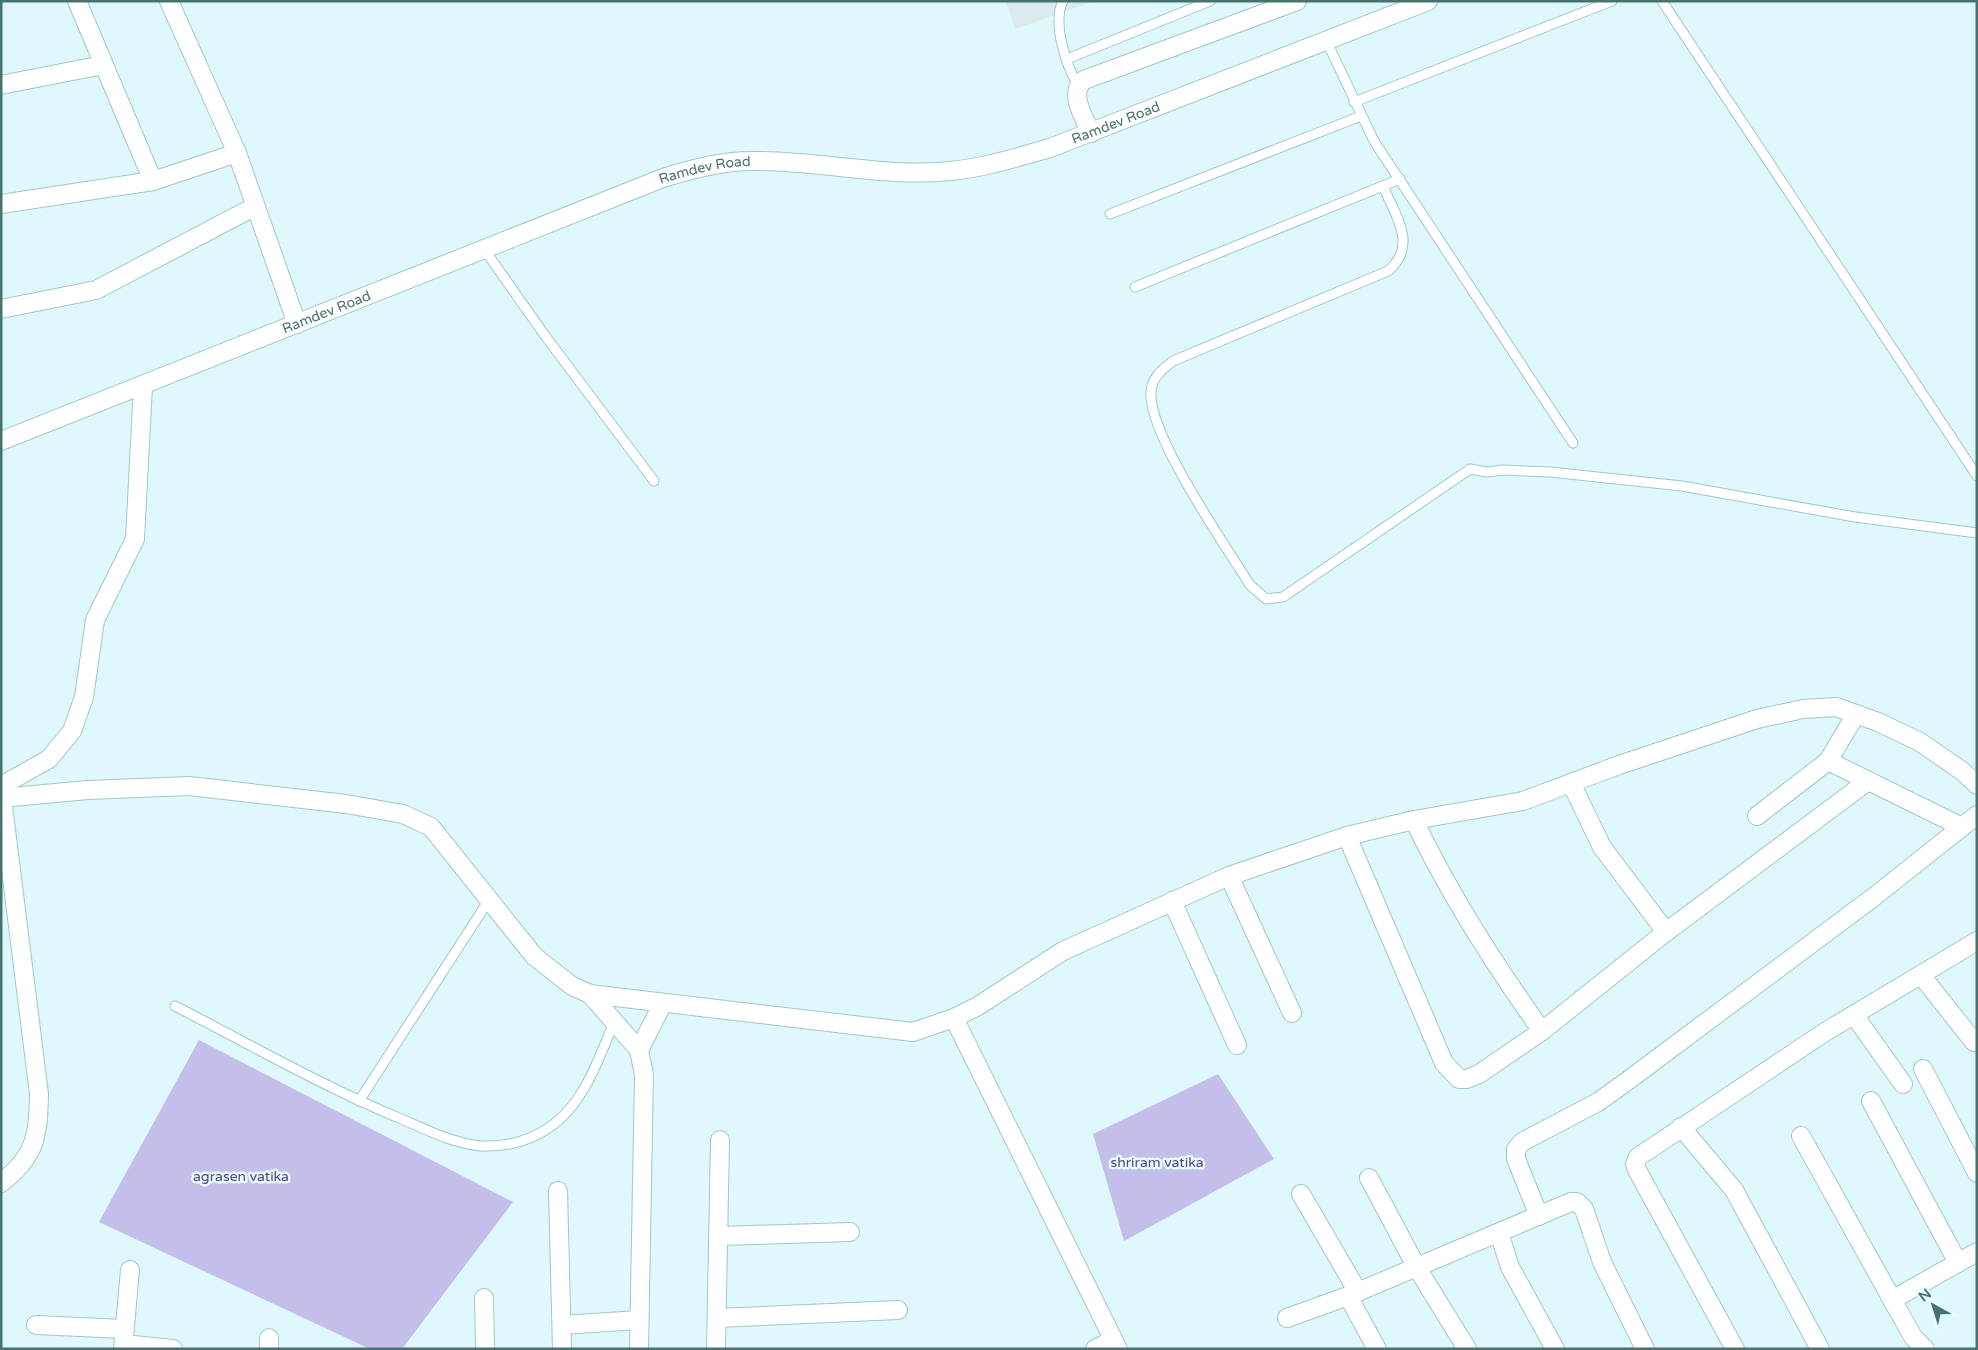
<svg xmlns="http://www.w3.org/2000/svg" width="1978" height="1350" viewBox="0 0 1978 1350" font-family="'Varela Round',sans-serif">
	<style>
		.industrial { fill: #dbeaeb }
		.green { fill: #c4beea }
		.lines { fill: none; stroke-linecap: round; stroke-linejoin: round }
		.lane-casing { stroke: #a1c7c7; stroke-width: 11 }
		.street-casing { stroke: #a1c7c7; stroke-width: 20 }
		.lane { stroke: #fff; stroke-width: 9 }
		.street { stroke: #fff; stroke-width: 18 }
		.labels { text-anchor: middle; stroke-width: 5; stroke-linejoin: round; paint-order: stroke }
		.street-label { font-size: 14px; fill: #47736f; stroke: #e6fbff }
		.park-label { font-size: 14px; fill: #544485; stroke: #e6fbff }
	</style>
	<rect width="100%" height="100%" fill="#dff8fd"/>
	<!-- industrial -->
	<path class="industrial" d="M1006 1H1094L1015 29Z"/>
	<!-- green -->
	<g class="green">
		<path d="M199 1040 513 1202 402 1349H370L99 1222Z"/>
		<path d="M1218 1074 1274 1159 1124 1241 1093 1134Z"/>
	</g>
	<g class="lines">
		<!-- lane casing -->
		<g class="lane-casing">
			<g id="lane">
				<path d="M1063 1C1052 22 1066 66 1078 85"/>
				<path d="M1662 1 1977 476"/>
				<path d="M1326 40 1374 141 1573 443"/>
				<path d="M1067 59 1210 1"/>
				<path d="M1354 102 1612 1"/>
				<path d="M1383 186C1396 217 1418 245 1388 271L1173 361C1163 369 1152 377 1151 391 1147 433 1225 545 1250 585L1266 599 1283 597 1470 469 1487 472 1502 470 1550 472 1682 486 1855 517 1977 533"/>
				<path d="M1110 214 1361 116"/>
				<path d="M484 249 546 337 654 481"/>
				<path d="M1135 287 1400 179"/>
				<path d="M175 1006C249 1044 322 1086 399 1118 425 1129 452 1143 481 1146 505 1147 530 1141 550 1127 584 1104 599 1058 614 1022"/>
				<path d="M359 1101 489 900"/>
			</g>
		</g>
		<!-- street casing -->
		<g class="street-casing">
			<g id="street">
				<path d="M77 1 153 181"/>
				<path d="M169 1 237 153 297 324"/>
				<path d="M1 85 103 65"/>
				<path d="M1091 133C1084 117 1068 93 1084 80L1297 1"/>
				<path d="M1 204 153 181 237 153"/>
				<path d="M1 309 96 290 254 207"/>
				<path id="s1" d="M1 441 663 178C692 169 722 161 752 161 818 160 885 178 950 171 984 168 1018 157 1050 148L1428 1"/>
				<path d="M1828 761 1962 827"/>
				<path d="M1571 783 1602 847 1666 932"/>
				<path d="M1 798 88 790 189 786 346 804 403 814 431 827 534 956 572 986 590 994 913 1032 954 1018 978 1006 1063 951 1229 876 1347 836 1414 820 1523 801 1619 765 1757 719 1803 709 1836 707 1878 722 1920 742 1962 771 1977 785"/>
				<path d="M1757 816 1828 761 1856 714"/>
				<path d="M1414 820C1450 896 1494 964 1542 1031"/>
				<path d="M1347 836 1444 1063 1459 1079H1467L1479 1074 1542 1031 1666 932 1868 781"/>
				<path d="M1229 876 1292 1013"/>
				<path d="M1172 901 1237 1045"/>
				<path d="M1921 975 1974 1042"/>
				<path d="M590 994 639 1050 644 1075 639 1349"/>
				<path d="M1854 1015 1903 1084"/>
				<path d="M954 1018 1118 1349"/>
				<path d="M639 1050 663 1003"/>
				<path d="M1923 1069 1977 1173"/>
				<path d="M1871 1101 1958 1263"/>
				<path d="M1681 1127 1734 1190 1820 1349"/>
				<path d="M1801 1136 1913 1337 1925 1349"/>
				<path d="M1369 1178 1416 1266 1467 1349"/>
				<path d="M1 1183C36 1156 38 1136 39 1094L2 798 8 782 49 759 72 731 84 697 95 620 135 539 143 385"/>
				<path d="M558 1191 562 1349"/>
				<path d="M1301 1194 1358 1292"/>
				<path d="M1539 1216 1516 1159V1149L1522 1142 1598 1102 1626 1082 1875 896 1977 815"/>
				<path d="M1499 1233 1510 1267 1555 1349"/>
				<path d="M719 1236 850 1232"/>
				<path d="M1348 1296 1377 1349"/>
				<path d="M484 1298 485 1349"/>
				<path d="M1892 1300 1977 1252"/>
				<path d="M717 1318 898 1310"/>
				<path d="M1287 1318 1348 1296 1571 1202H1577L1584 1209 1602 1262 1645 1349"/>
				<path d="M36 1325 124 1329"/>
				<path d="M562 1325 639 1320"/>
				<path d="M124 1344 173 1349"/>
				<path d="M123 1349 130 1270"/>
				<path d="M269 1349V1338"/>
				<path d="M716 1349 720 1140"/>
				<path d="M1095 1349 1113 1340"/>
				<path d="M1735 1349 1637 1170 1635 1164 1638 1157 1825 1032 1977 941"/>
			</g>
		</g>
		<!-- lane -->
		<use href="#lane" class="lane"/>
		<!-- street -->
		<use href="#street" class="street"/>
	</g>
	<g class="labels">
		<!-- street labels -->
		<g class="street-label">
			<text dy="5" stroke="none"><textPath href="#s1" startOffset="1175">Ramdev Road</textPath></text>
			<text dy="5" stroke="none"><textPath href="#s1" startOffset="755">Ramdev Road</textPath></text>
			<text dy="5" stroke="none"><textPath href="#s1" startOffset="350">Ramdev Road</textPath></text>
		</g>
		<!-- park labels -->
		<g class="park-label">
			<text x="1157" y="1167">shriram vatika</text>
			<text x="241" y="1181">agrasen vatika</text>
		</g>
	</g>
	<!-- border -->
	<rect width="1978" height="1350" fill="none" stroke="#47736f" stroke-width="5"/>
	<!-- north arrow -->
	<g transform="translate(1933 1305) rotate(321)" stroke="#e6fbff" stroke-width="4" paint-order="stroke">
	<path d="M0-4L9 19L0 12L-9 19Z" fill="#47736f"/>
	<text y="-8" font-size="14" font-weight="bold" text-anchor="middle" fill="#47736f">N</text>
	</g>
</svg>
